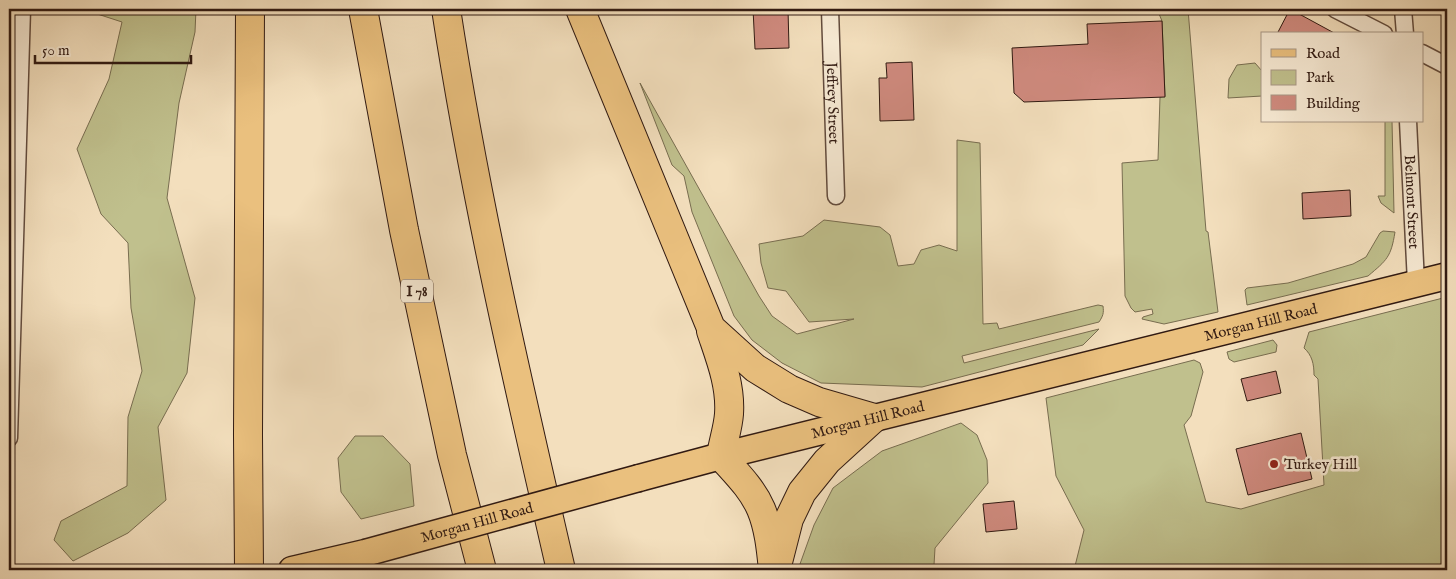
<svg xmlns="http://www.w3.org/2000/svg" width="1456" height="579" viewBox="0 0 1456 579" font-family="'IM FELL English',serif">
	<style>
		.green { fill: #c0c08d; stroke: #786d50 }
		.building { fill: #cf8a7e; stroke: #311a12 }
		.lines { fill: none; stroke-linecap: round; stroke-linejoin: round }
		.minor-casing { stroke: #624b3d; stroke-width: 19 }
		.primary-casing { stroke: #311a12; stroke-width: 29 }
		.motorway-casing { stroke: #311a12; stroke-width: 30 }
		.minor { stroke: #f7ead4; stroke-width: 16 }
		.primary { stroke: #eac07e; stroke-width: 26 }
		.motorway { stroke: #eac07e; stroke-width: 28 }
		.primary-bridge-casing { stroke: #311a12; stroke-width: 29; stroke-linecap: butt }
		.primary-bridge { stroke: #eac07e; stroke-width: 26 }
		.poi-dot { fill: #8f2418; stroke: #f7ead4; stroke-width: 2 }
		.labels { text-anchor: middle; stroke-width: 5; stroke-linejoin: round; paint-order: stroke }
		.shield { fill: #f7ead4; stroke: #6c584c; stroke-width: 1 }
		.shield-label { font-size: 14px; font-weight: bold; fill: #311a12 }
		.street-label { font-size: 15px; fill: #311a12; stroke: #f7ead4 }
		.poi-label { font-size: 15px; fill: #311a12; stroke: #f7ead4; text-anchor: start }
	</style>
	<rect width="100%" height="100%" fill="#f3dfbd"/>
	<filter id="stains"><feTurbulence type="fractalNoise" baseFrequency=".004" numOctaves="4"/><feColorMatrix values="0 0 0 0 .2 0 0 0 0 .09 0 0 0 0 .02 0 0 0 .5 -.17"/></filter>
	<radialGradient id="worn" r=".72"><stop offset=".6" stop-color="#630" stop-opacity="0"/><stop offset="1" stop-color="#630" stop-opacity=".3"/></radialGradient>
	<!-- green -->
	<g class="green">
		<path d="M82 9H196L195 32 179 103 167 198 195 298 187 373 158 427 166 500 128 533 73 561 54 540 61 521 127 486 128 417 142 371 131 308 128 243 101 214 77 149 109 79 122 22Z"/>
		<path d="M1157 9H1188L1206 231 1208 232 1218 312 1164 324 1142 319 1143 317 1153 314 1152 309 1135 312 1131 308 1125 296 1122 163 1158 160 1160 97 1165 96 1162 21Z"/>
		<path d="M1255 63 1262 71V96L1228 98 1229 79 1237 65Z"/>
		<path d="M640 83 759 296 772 316 797 334 854 319 809 322 786 291 768 288 761 263 759 244 803 236 824 220 880 227 890 235 898 266 914 264 921 250 939 245 957 251V140L980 143 983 324 997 323 999 329 1098 305 1103 306C1104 313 1103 316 1099 322L962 356 964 363 1099 329 1083 345 922 387 821 383 782 363 752 340 734 316 692 212 684 176 672 165Z"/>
		<path d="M1385 121H1392L1394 213 1381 203 1378 196H1385Z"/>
		<path d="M1383 231 1395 232C1391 257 1387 260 1368 276L1247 305 1245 290 1247 288 1288 283 1353 264 1366 257 1380 233Z"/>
		<path d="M1447 297V570H1074L1084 530 1056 476 1046 398 1194 360 1200 363 1203 372 1191 416 1184 425 1206 502 1241 509 1324 485 1318 379 1314 375C1314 364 1312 355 1304 348L1309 332Z"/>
		<path d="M1273 340 1277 345 1276 352 1234 362 1229 359 1227 352Z"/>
		<path d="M961 423 977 435 987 460 988 483 935 548 934 565 950 570H800V564L814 525 833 488 882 451Z"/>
		<path d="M355 436H383L410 464 414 506 361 519 341 492 338 458Z"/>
	</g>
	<!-- building -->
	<g class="building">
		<path d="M753 9H788L789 48 755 49Z"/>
		<path d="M1290 9 1336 34H1277Z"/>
		<path d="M1162 21 1165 97 1024 102 1014 93 1012 48 1088 44 1087 24Z"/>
		<path d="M912 62 914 120 880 121 879 78H887L886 63Z"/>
		<path d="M1350 190 1351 216 1303 219 1302 193Z"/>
		<path d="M1276 371 1281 393 1247 401 1241 379Z"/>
		<path d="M1301 433 1312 479 1248 495 1236 449Z"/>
		<path d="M1014 501 1017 529 986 532 983 504Z"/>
	</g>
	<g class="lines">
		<!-- minor casing -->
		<g class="minor-casing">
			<g id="minor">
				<path id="s1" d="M830 9 836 196"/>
				<path d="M1335 9 1384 34"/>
				<path d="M1403 9 1405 34"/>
				<path d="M1422 53 1447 66"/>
				<path id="s2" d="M1408 121 1416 283"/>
				<path d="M9 438 22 9"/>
			</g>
		</g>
		<!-- primary casing -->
		<g class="primary-casing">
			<g id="primary">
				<path id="s3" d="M639 478 721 456 1447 276"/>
				<path d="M292 570 365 553"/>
			</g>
		</g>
		<!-- motorway casing -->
		<g class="motorway-casing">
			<g id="motorway">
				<path d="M363 9 404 230 452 455 482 570"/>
				<path d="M446 9C475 198 518 384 561 570"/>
				<path d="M580 9 711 328 755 368 789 389 819 402 874 418"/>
				<path d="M711 331C720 358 731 385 729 414 728 428 723 442 721 456 735 472 752 488 761 509 769 528 771 550 773 570"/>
				<path d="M778 562 789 519 802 492 827 461 874 418"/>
				<path d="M249 570 248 435 250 9"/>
			</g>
		</g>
		<!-- minor -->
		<use href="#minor" class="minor"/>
		<!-- primary -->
		<use href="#primary" class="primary"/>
		<!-- motorway -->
		<use href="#motorway" class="motorway"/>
		<!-- primary-bridge casing -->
		<g class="primary-bridge-casing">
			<g id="primary-bridge">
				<path id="s4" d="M365 553 639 478"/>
			</g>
		</g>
		<!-- primary-bridge -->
		<use href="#primary-bridge" class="primary-bridge"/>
	</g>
	<!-- markers -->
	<circle class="poi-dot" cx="1274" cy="464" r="5"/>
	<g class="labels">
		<!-- shield labels -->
		<rect class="shield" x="401" y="279.5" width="32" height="23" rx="4"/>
		<g class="shield-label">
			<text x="417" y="296">I 78</text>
		</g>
		<!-- street labels -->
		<g class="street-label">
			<text dy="5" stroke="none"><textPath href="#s1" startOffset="94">Jeffrey Street</textPath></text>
			<text dy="5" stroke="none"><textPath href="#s2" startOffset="81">Belmont Street</textPath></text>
			<text dy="5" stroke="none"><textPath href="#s3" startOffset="641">Morgan Hill Road</textPath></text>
			<text dy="5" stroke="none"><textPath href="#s3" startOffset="236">Morgan Hill Road</textPath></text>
			<text dy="5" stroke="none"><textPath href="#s4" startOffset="116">Morgan Hill Road</textPath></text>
		</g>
		<!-- poi labels -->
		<g class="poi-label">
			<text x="1284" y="469">Turkey Hill</text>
		</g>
	</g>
	<!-- margin -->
	<rect width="1456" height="579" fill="none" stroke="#f3dfbd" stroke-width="30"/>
	<rect x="10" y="10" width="1436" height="559" fill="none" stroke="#311a12" stroke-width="2.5"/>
	<rect x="15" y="15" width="1426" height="549" fill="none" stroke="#311a12"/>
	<!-- legend -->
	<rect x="1261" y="32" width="162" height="90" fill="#f7ead4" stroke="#a89786"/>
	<rect x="1271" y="49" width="25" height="8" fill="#eac07e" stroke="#a89786"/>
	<text x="1306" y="58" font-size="15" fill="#311a12">Road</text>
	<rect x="1271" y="70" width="25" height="15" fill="#c0c08d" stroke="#a89786"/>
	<text x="1306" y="82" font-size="15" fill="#311a12">Park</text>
	<rect x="1271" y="95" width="25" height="15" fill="#cf8a7e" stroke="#a89786"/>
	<text x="1306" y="108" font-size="15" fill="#311a12">Building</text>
	<!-- scale -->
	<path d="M35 55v8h156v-8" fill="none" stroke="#311a12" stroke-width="2.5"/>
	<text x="42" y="55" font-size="15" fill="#311a12" stroke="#f7ead4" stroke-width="4" paint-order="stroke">50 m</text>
	<rect width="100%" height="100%" filter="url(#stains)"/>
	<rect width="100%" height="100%" fill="url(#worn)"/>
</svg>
